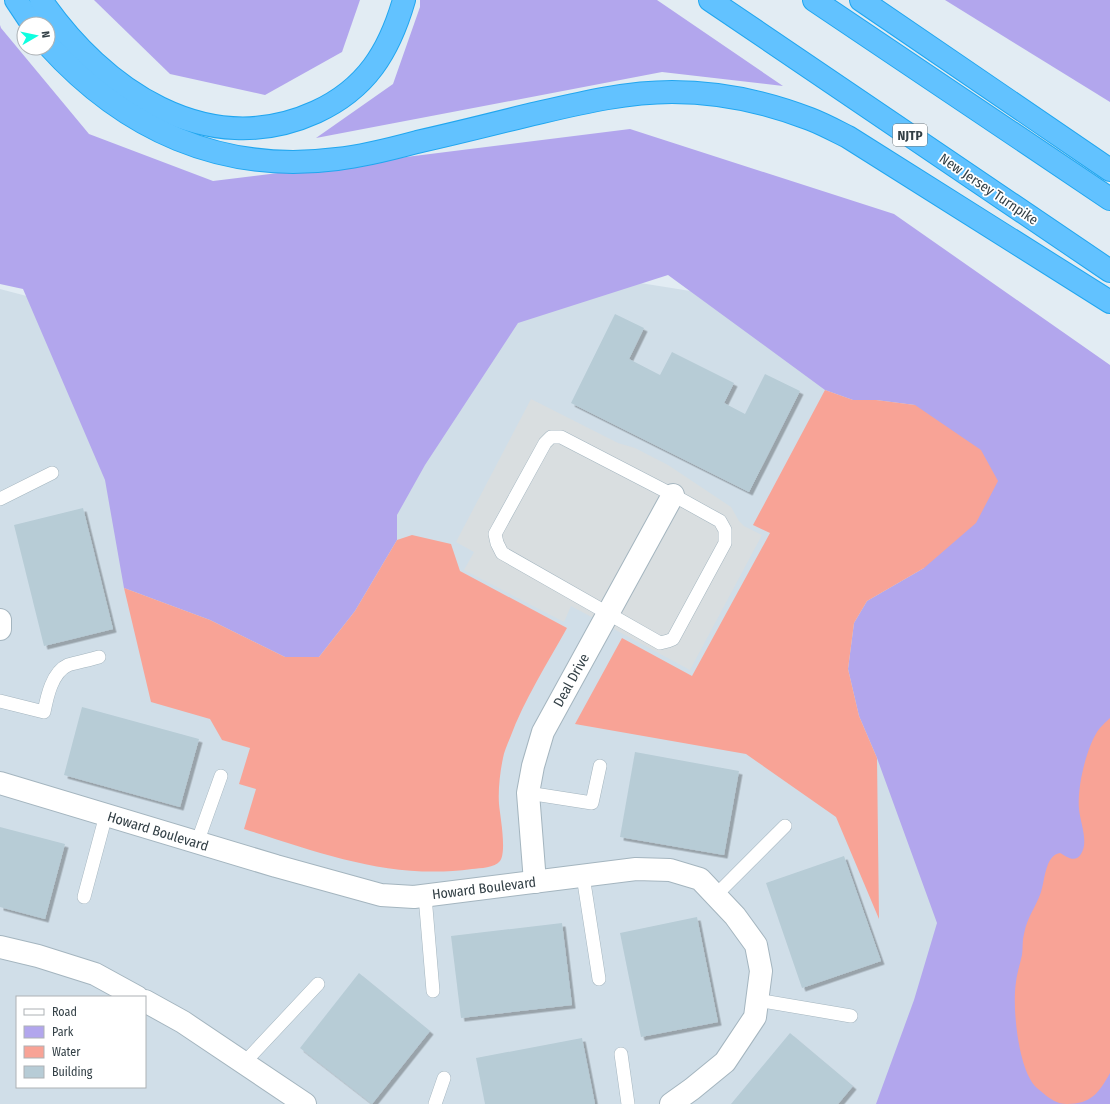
<svg xmlns="http://www.w3.org/2000/svg" width="1110" height="1104" viewBox="0 0 1110 1104" font-family="'Fira Sans Condensed',sans-serif">
	<style>
		.residential { fill: #d0dee8; fill-rule: evenodd }
		.green { fill: #b2a6ed }
		.parking { fill: #d9dee0 }
		.water { fill: #f8a396 }
		.building { fill: #b7ccd6; filter: url(#shadow) }
		.lines { fill: none; stroke-linecap: round; stroke-linejoin: round }
		.service-casing { stroke: #a4b5bf; stroke-width: 14 }
		.minor-casing { stroke: #a4b5bf; stroke-width: 24 }
		.motorway-casing { stroke: #21a6ef; stroke-width: 24 }
		.service { stroke: #fff; stroke-width: 13 }
		.minor { stroke: #fff; stroke-width: 22 }
		.motorway { stroke: #62c2ff; stroke-width: 22 }
		.labels { text-anchor: middle; stroke-width: 3.5; stroke-linejoin: round; paint-order: stroke }
		.shield { fill: #fff; stroke: #70797d; stroke-width: 1 }
		.shield-label { font-size: 13px; font-weight: bold; fill: #323f45 }
		.street-label { font-size: 14px; fill: #323f45; stroke: #fff }
	</style>
	<defs>
		<filter id="shadow"><feDropShadow dx="3.5" dy="3.5" stdDeviation="0" flood-color="#0004"/></filter>
	</defs>
	<rect width="100%" height="100%" fill="#e2ecf3"/>
	<!-- residential -->
	<path class="residential" d="M540 267 841 315 1031 458 938 1037 892 1104H0V289L80 310ZM17 997H145V1087H17Z"/>
	<!-- green -->
	<g class="green">
		<path d="M94 0H360L342 52 265 95 170 74Z"/>
		<path d="M420 0H657L783 86 662 72 316 138 393 84 420 7Z"/>
		<path d="M945 0H1110V102Z"/>
		<path d="M0 25 1 28 89 134 213 181 630 129 894 214 1110 365V1104H876L914 1000 937 923 877 758 859 716 848 669 854 623 867 601 924 568 915 405 876 400H853L825 390 668 275 518 323 425 465 397 515V540L355 611 319 657H285L210 620 124 588 105 480 23 289 0 284Z"/>
	</g>
	<!-- parking -->
	<path class="parking" d="M531 399 618 443 635 448 668 465 731 507 739 521 744 526 762 535 690 670 571 606 564 622 464 570 474 552 456 542Z"/>
	<!-- water -->
	<g class="water">
		<path d="M825 390 853 400H876L915 405 981 450 998 481 976 523 924 568 867 601 854 623 848 669 859 716 877 758 879 919 836 817 746 754 575 724 622 638 692 676 770 533 753 525Z"/>
		<path d="M412 535 451 544 460 571 567 628C547 664 524 700 510 738 507 745 504 752 503 758 500 772 498 790 499 804 500 816 507 851 500 861 495 868 480 868 472 869 390 880 321 853 244 829L256 789 239 784 250 748 222 740 210 719 151 702 124 588 210 620 285 657H319L355 611 397 540Z"/>
		<path d="M1110 718V1073C1099 1093 1091 1104 1067 1104 1057 1104 1050 1099 1043 1093 1040 1090 1036 1088 1034 1085 1018 1065 1012 1007 1016 982 1017 973 1020 964 1022 955 1023 948 1022 941 1024 934 1027 917 1036 907 1041 892 1045 881 1045 855 1060 853 1066 856 1075 864 1081 854 1089 842 1080 822 1079 809 1077 787 1086 750 1097 732 1100 727 1106 722 1110 718Z"/>
	</g>
	<!-- building -->
	<g class="building">
		<path d="M615 314 644 328 629 359 660 375 672 352 734 383 724 403 745 414 765 374 800 391 749 492 571 403Z"/>
		<path d="M83 508 113 629 44 646 14 525Z"/>
		<path d="M82 707 199 739 180 807 64 775Z"/>
		<path d="M635 752 739 771 724 855 620 837Z"/>
		<path d="M0 827 65 844 45 919 0 907Z"/>
		<path d="M844 856 881 961 802 988 766 883Z"/>
		<path d="M697 917 718 1022 641 1037 620 933Z"/>
		<path d="M562 923 572 1005 461 1018 451 936Z"/>
		<path d="M359 973 430 1031 372 1104 300 1048Z"/>
		<path d="M790 1033 853 1086 838 1104H731Z"/>
		<path d="M582 1038 595 1104H485L476 1058Z"/>
	</g>
	<g class="lines">
		<!-- service casing -->
		<g class="service-casing">
			<g id="service">
				<path d="M551 437H561L673 495 720 521 725 530V543L673 639 668 641 660 643 502 553 497 543 495 534 545 443Z"/>
				<path d="M0 499 52 473"/>
				<path d="M0 701 44 712C47 697 52 672 68 665 78 662 89 660 99 657"/>
				<path d="M528 793 592 803 600 766"/>
				<path d="M197 843 221 776"/>
				<path d="M583 876 599 979"/>
				<path d="M716 895 785 826"/>
				<path d="M425 896 433 991"/>
				<path d="M84 897 106 815"/>
				<path d="M757 1000 851 1016"/>
				<path d="M621 1054 628 1104"/>
				<path d="M244 1063 318 984"/>
				<path d="M435 1104 444 1078"/>
			</g>
		</g>
		<!-- minor casing -->
		<g class="minor-casing">
			<g id="minor">
				<path d="M0 620V629"/>
				<path d="M0 783 276 866 381 895 414 897 636 869 670 870 700 879 735 916 756 945 761 971 755 1017 725 1062 692 1089 671 1104"/>
				<path d="M535 882 528 793 533 766 543 732 673 495"/>
				<path d="M0 947 38 956 95 974 137 997"/>
				<path d="M145 1001 183 1022 305 1104"/>
			</g>
		</g>
		<!-- motorway casing -->
		<g class="motorway-casing">
			<g id="motorway">
				<path d="M16 0 32 24"/>
				<path d="M41 0C102 89 206 162 316 112 366 89 389 52 404 0"/>
				<path d="M710 0 1110 271"/>
				<path d="M814 0 1110 199"/>
				<path d="M861 0 1110 170"/>
				<path d="M48 45C125 130 222 174 337 159 364 156 391 149 417 142 453 134 489 125 525 116 573 105 622 92 672 92 719 92 766 102 810 119 823 124 836 131 848 137L1110 302"/>
			</g>
		</g>
		<!-- service -->
		<use href="#service" class="service"/>
		<!-- minor -->
		<use href="#minor" class="minor"/>
		<!-- motorway -->
		<use href="#motorway" class="motorway"/>
	</g>
	<g class="labels">
		<!-- shield labels -->
		<rect class="shield" x="893" y="124" width="34" height="22" rx="3"/>
		<g class="shield-label">
			<text x="910" y="140">NJTP</text>
		</g>
		<!-- street labels -->
		<g class="street-label">
			<text transform="translate(989 189) rotate(34)" y="5">New Jersey Turnpike</text>
			<text transform="translate(571 680) rotate(-61)" y="5">Deal Drive</text>
			<text transform="translate(158 831) rotate(17)" y="5">Howard Boulevard</text>
			<text transform="translate(484 888) rotate(-7)" y="5">Howard Boulevard</text>
		</g>
	</g>
	<!-- legend -->
	<rect x="16" y="996" width="130" height="92" fill="#ffffff" stroke="#adb2b5"/>
	<rect x="24" y="1009" width="20" height="6" fill="#ffffff" stroke="#adb2b5"/>
	<text x="52" y="1016" font-size="12" fill="#323f45">Road</text>
	<rect x="24" y="1026" width="20" height="12" fill="#b2a6ed" stroke="#adb2b5"/>
	<text x="52" y="1036" font-size="12" fill="#323f45">Park</text>
	<rect x="24" y="1046" width="20" height="12" fill="#f8a396" stroke="#adb2b5"/>
	<text x="52" y="1056" font-size="12" fill="#323f45">Water</text>
	<rect x="24" y="1066" width="20" height="12" fill="#b7ccd6" stroke="#adb2b5"/>
	<text x="52" y="1076" font-size="12" fill="#323f45">Building</text>
	<!-- north arrow -->
	<g transform="translate(36 36) rotate(81)"><circle r="19" fill="#ffffff" stroke="#adb2b5"/>
	<path d="M0-3L7 15L0 10L-7 15Z" fill="#0effe0"/>
	<text y="-6" font-size="11" font-weight="bold" text-anchor="middle" fill="#323f45">N</text>
	</g>
</svg>
